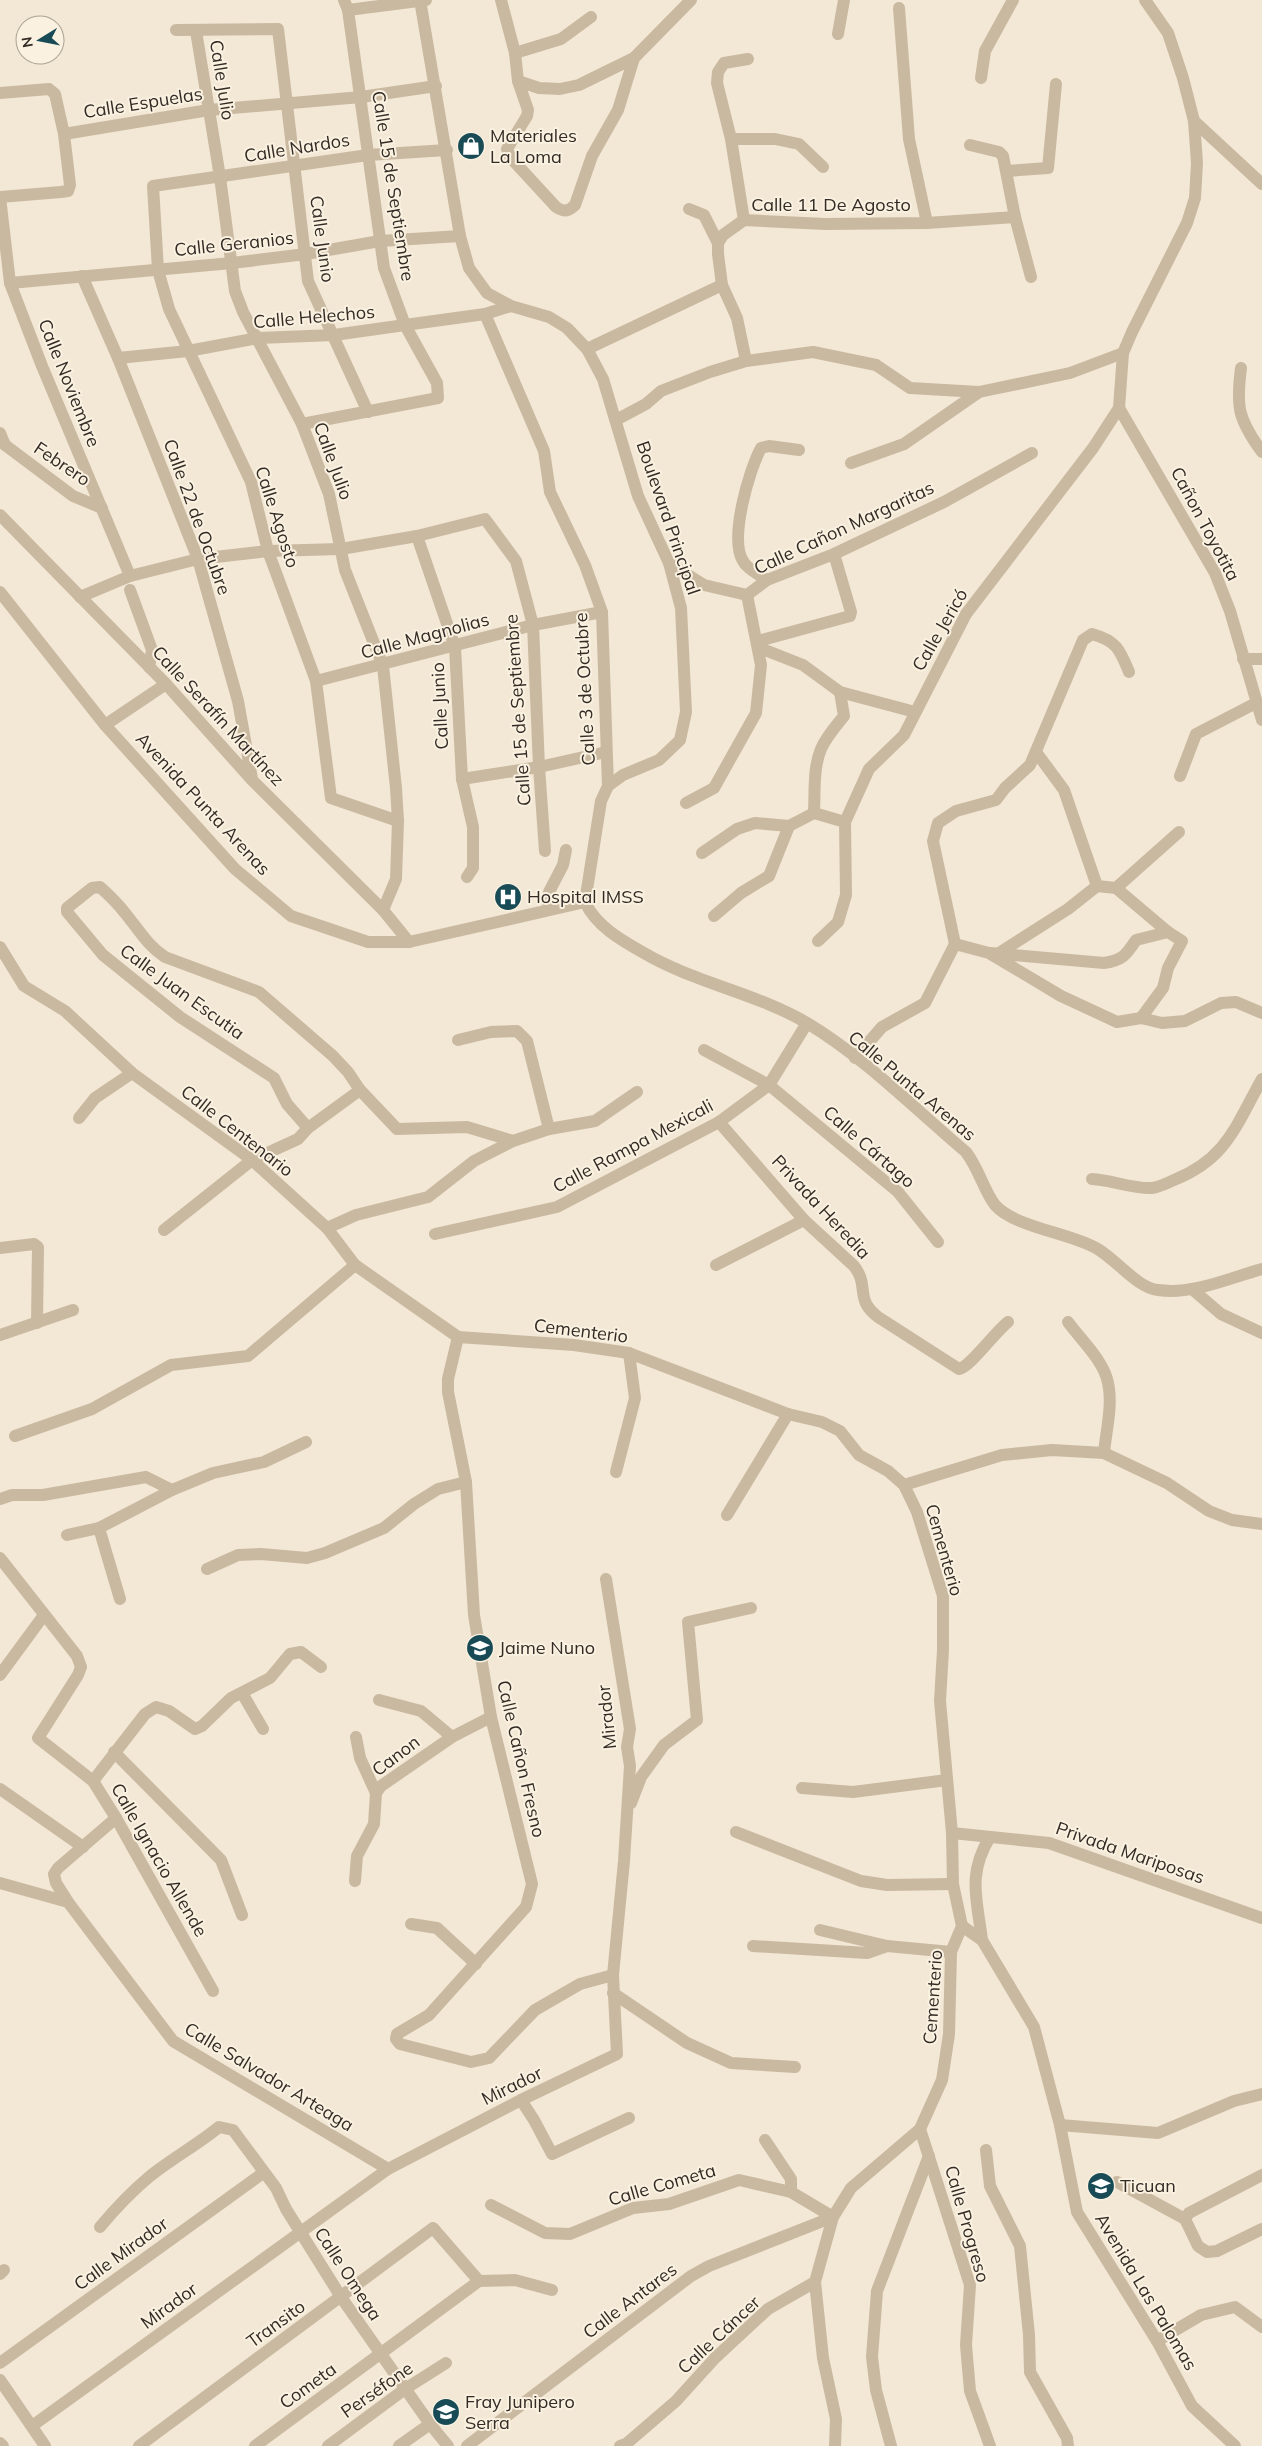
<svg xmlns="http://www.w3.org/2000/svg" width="1262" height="2446" viewBox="0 0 1262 2446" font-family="Mulish,sans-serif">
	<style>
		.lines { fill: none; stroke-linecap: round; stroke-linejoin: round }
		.minor { stroke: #cab9a1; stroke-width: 12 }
		.labels { text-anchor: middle; stroke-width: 4; stroke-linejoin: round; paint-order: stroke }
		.street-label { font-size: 18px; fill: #332b24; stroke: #faf1e1 }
		.poi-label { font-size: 18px; fill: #332b24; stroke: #faf1e1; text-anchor: start }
	</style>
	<rect width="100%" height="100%" fill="#f2e8d5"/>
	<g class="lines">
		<!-- minor -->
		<g class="minor">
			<path d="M420 0 460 236 469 268 487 293 511 306 549 317 567 328 587 349 603 379 638 496 669 563 681 608 686 712 680 740 659 760 623 775 608 786 601 801 585 902"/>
			<path d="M501 0 515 53 518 81 528 110 527 116 507 149 510 157 556 207C564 212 568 212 575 205L592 156 618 110 634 58"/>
			<path d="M899 8 909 139 927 223"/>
			<path d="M348 10 426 0"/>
			<path d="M176 30 278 29 308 281 368 412"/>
			<path d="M196 31 220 177 235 291 243 312 302 424 329 494 345 570 383 666 396 788 398 821 396 879 383 910"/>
			<path d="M838 34 844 0"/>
			<path d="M515 53 561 39 591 17"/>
			<path d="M981 78 985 51 1013 0"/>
			<path d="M518 81 539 88 560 89 579 85 634 58 691 0"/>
			<path d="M0 93 49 89 55 94 64 134 70 185 68 191 61 192 0 197"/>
			<path d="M1194 121 1262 184"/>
			<path d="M64 134 209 110 361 97 436 86"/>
			<path d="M731 139H775L799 144 823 167"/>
			<path d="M970 145 999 152 1003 156 1015 217 1031 277"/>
			<path d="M1007 171 1048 168 1056 84"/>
			<path d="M0 197 10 283 42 366 130 576"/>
			<path d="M689 209 704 215 718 243"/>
			<path d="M744 220 731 139 717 83 718 72 724 63 748 59"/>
			<path d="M82 276 118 358 198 559 238 701 252 779"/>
			<path d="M10 283 232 263 306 254 380 241 460 236"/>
			<path d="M485 314 544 451 550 492 585 565 602 612 608 786"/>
			<path d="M587 349 722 285"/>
			<path d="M118 358 188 351 258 338 334 335 405 325 485 314 511 306"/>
			<path d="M746 361 737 318 722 285 718 254V243L723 235 744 220 825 224 927 223 1015 217"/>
			<path d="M1241 368C1236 407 1238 419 1262 452"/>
			<path d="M1119 408 1215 573 1230 611 1262 720"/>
			<path d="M616 420 646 404 661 391 710 372 746 361 813 352 876 365 910 388 979 392 1070 373 1123 353"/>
			<path d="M302 424 438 398 437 383 405 325 384 268 348 10 344 0"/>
			<path d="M0 433 5 445"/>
			<path d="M5 445 73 496 102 508"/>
			<path d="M851 463 904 444 979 392"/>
			<path d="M0 515 166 684 252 780 383 910 409 942"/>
			<path d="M417 536 455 647 462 779 473 827V868L467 877"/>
			<path d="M669 563 704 585 747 595 767 580 834 554 944 502 1032 453"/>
			<path d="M767 580C760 575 747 569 743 561 729 539 749 470 761 448L769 446 799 450"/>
			<path d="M130 590 152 650 149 667"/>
			<path d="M0 592 105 725 235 869 291 916 368 942H409L585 902"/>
			<path d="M80 597 130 576 198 559 268 551 341 549 417 536 485 519 516 561 533 625 539 767 545 851"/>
			<path d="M758 641 850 616 851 612 834 554"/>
			<path d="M760 648 803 665 840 692 915 712"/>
			<path d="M1243 659H1262"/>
			<path d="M316 681 533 625 602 612"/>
			<path d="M105 725 166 684"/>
			<path d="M1036 752 1064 790 1097 886 1116 888 1168 932 1182 941 1168 968 1163 988 1141 1018"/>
			<path d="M1180 776 1196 734 1256 703"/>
			<path d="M462 779 539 767 606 752"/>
			<path d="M686 803 714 788 756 713 761 665 747 595"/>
			<path d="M814 813C815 792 813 768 821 749 826 737 836 726 844 716L840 692"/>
			<path d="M398 821 331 798 316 681 268 551 251 482 169 309 158 270 153 186 368 155 447 150"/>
			<path d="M702 853 737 829 755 823 789 826 814 813 845 822"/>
			<path d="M1116 888 1179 832"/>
			<path d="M585 902C596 926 621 940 644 953 695 983 756 993 807 1023 864 1057 915 1109 966 1152 979 1169 984 1191 995 1205 1014 1227 1070 1233 1096 1248 1116 1259 1137 1288 1158 1290 1193 1295 1229 1278 1262 1269"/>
			<path d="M548 909 549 892 563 865 566 850"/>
			<path d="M714 916 741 893 769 876 789 826"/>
			<path d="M818 941 838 922 846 895 845 822 869 769 904 735 966 614 1093 448 1119 408 1123 353 1132 332 1187 223 1195 198 1197 163 1194 121 1183 78 1168 33 1145 0"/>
			<path d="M955 944 933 841 938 823 956 811 996 800 1005 788 1030 765 1083 640 1092 634C1117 641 1120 650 1129 672"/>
			<path d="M955 944 989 953 1061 996 1117 1022 1141 1018 1162 1023 1185 1021 1221 1003 1236 1002 1262 1013"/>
			<path d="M0 947 24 986 65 1011 132 1073 252 1160 327 1228 355 1265 458 1337"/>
			<path d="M990 953 1104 963C1123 960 1126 955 1136 940L1168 932"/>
			<path d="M999 953 1068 909 1097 886"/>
			<path d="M458 1040 491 1032 517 1031 527 1041 549 1129"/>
			<path d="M704 1050 769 1085 898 1192 938 1242"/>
			<path d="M855 1058 882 1027 925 1003 955 944"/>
			<path d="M79 1118 95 1098 132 1073"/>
			<path d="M719 1122 804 1220 854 1266C870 1286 854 1299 878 1317L959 1369C970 1367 995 1332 1008 1322"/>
			<path d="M308 1128 287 1104 274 1078 180 1017 103 955 67 912V908L92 888 100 887C109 895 118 904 125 913 139 930 147 945 165 957L259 992 333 1056 348 1072 360 1090 397 1129 467 1127 513 1141"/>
			<path d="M1092 1179C1112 1180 1132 1189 1152 1188 1160 1187 1167 1183 1174 1180 1227 1159 1236 1125 1262 1079"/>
			<path d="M327 1228 356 1215 428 1197 474 1161 513 1141 549 1129 595 1121 637 1092"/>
			<path d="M164 1230 252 1160 298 1139 308 1128 360 1090"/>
			<path d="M435 1234 557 1207 719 1122 769 1085 807 1023"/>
			<path d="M0 1248 34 1244 38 1247 37 1323"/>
			<path d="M716 1265 804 1220"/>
			<path d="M1192 1289 1221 1314 1262 1333"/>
			<path d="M1068 1322C1081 1340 1104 1361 1108 1383 1113 1405 1106 1431 1104 1453"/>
			<path d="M0 1335 73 1310"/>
			<path d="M458 1337 574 1345 629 1353 788 1414 822 1422 840 1431 859 1455 888 1471 904 1485 917 1512 943 1596V1650L940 1701 952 1833 953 1884 962 1926 951 1952 949 2034 942 2080 920 2129 851 2188 833 2217 815 2282 768 2309 715 2358 676 2401 626 2444 620 2446"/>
			<path d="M458 1337 448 1379V1392L466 1482 474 1615 491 1717 532 1884 526 1907 429 2015 397 2034 396 2039 400 2044 471 2062 489 2058 535 2010 580 1984 613 1975"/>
			<path d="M15 1436 92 1409 171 1365 248 1356 355 1265"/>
			<path d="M616 1472 635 1398 629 1353"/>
			<path d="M904 1485 1002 1455 1052 1450 1104 1453 1167 1483 1209 1511 1232 1520 1262 1524"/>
			<path d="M0 1499 12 1495H43L146 1477 172 1490"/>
			<path d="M727 1515 788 1414"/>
			<path d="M99 1528 120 1599"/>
			<path d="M67 1535 99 1528 172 1490 213 1473 264 1462 306 1442"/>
			<path d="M0 1558 77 1656 81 1667 78 1675 38 1738 93 1781 116 1818 213 1991"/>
			<path d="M207 1569 238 1555 261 1554 307 1558 325 1553 384 1528 414 1504 438 1489 466 1482"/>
			<path d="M0 1675 44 1615"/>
			<path d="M242 1693 263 1729"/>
			<path d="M379 1700 421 1711 452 1737"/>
			<path d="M356 1737 360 1758 376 1793"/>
			<path d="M114 1752 221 1860 242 1915"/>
			<path d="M93 1781 145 1714 156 1707 169 1711 195 1729 202 1726 231 1698 270 1678 290 1654 301 1652 321 1667"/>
			<path d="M802 1788 853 1792 947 1780"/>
			<path d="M0 1789 83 1847"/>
			<path d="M631 1803 641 1777 664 1745 697 1720 688 1622 751 1608"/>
			<path d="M116 1818 58 1868 54 1874 56 1883 68 1902 173 2041 388 2169"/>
			<path d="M736 1832 861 1881 887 1885 953 1884"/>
			<path d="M952 1833 1049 1843 1262 1918"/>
			<path d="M355 1881 357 1856 374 1824 376 1793 381 1786 452 1737 491 1717"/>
			<path d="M0 1883 68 1902"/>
			<path d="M411 1924 437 1928 476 1964"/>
			<path d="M962 1926 982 1940 1034 2027 1060 2125 1077 2212 1157 2341 1192 2406 1235 2446"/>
			<path d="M820 1930 887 1946 951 1952"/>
			<path d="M982 1940C977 1899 967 1874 990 1837"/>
			<path d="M753 1946 867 1953 887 1946"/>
			<path d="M613 1993 687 2043 731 2063 795 2067"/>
			<path d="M521 2100 534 2120 552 2154 629 2118"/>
			<path d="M1060 2125 1158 2133 1234 2101 1262 2094"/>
			<path d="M920 2129 970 2285 966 2345 970 2391 990 2446"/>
			<path d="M765 2140 791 2179V2192"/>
			<path d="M986 2150 990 2186 1020 2246 1029 2335 1030 2372 1067 2438 1068 2446"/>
			<path d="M1117 2182 1185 2219 1198 2246 1207 2252 1217 2251 1262 2229"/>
			<path d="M491 2205 545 2233 570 2234 633 2208 669 2204 739 2180 791 2192 833 2217"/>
			<path d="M1185 2219 1189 2213 1262 2175"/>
			<path d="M100 2227C115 2209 131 2192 149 2177 171 2159 197 2145 219 2127L233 2130 276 2188 286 2209 341 2297 430 2424 448 2446"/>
			<path d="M0 2274 4 2270"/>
			<path d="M479 2281 515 2280 552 2290"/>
			<path d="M815 2282 823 2358 836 2419 835 2446"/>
			<path d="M1157 2341 1201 2315 1235 2307 1262 2327"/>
			<path d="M0 2363 263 2173"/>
			<path d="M0 2380 45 2446"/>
			<path d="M32 2426 388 2169 521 2100 617 2054 613 1975 624 1861 630 1766 627 1747 630 1729 606 1579"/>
			<path d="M0 2443 3 2446"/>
			<path d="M139 2446 433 2228 479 2281"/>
			<path d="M255 2446 479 2281"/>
			<path d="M328 2446 405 2389 446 2363"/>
			<path d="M399 2446 430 2424"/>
			<path d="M467 2446 691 2276 709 2266 833 2217"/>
			<path d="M891 2446 876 2390 872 2357 877 2291 929 2156"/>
		</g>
	</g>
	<!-- icons -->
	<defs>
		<g id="shop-disc" transform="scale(1.4375)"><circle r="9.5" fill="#184b56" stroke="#faf1e1"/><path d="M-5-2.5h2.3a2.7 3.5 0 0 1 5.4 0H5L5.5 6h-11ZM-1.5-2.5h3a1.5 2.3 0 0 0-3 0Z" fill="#fff"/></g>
		<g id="hospital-disc" transform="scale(1.4375)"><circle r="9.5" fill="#184b56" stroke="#faf1e1"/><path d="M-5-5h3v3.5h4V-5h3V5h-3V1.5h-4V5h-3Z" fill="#fff"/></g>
		<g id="school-disc" transform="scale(1.4375)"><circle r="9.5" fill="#184b56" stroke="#faf1e1"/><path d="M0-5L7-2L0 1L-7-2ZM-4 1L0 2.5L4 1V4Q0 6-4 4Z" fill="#fff"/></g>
	</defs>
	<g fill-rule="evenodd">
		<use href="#shop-disc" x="471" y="146"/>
		<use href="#hospital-disc" x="508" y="897"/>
		<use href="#school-disc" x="480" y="1648"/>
		<use href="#school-disc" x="1101" y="2186"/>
		<use href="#school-disc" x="446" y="2412"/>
	</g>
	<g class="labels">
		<!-- street labels -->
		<g class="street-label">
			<text transform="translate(222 80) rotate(81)" y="6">Calle Julio</text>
			<text transform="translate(143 103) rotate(-9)" y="6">Calle Espuelas</text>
			<text transform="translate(297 148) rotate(-9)" y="6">Calle Nardos</text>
			<text transform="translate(393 186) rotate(81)" y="6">Calle 15 de Septiembre</text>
			<text x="831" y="211">Calle 11 De Agosto</text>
			<text transform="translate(322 239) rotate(82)" y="6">Calle Junio</text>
			<text transform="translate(234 244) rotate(-6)" y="6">Calle Geranios</text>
			<text transform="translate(314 317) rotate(-5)" y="6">Calle Helechos</text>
			<text transform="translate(69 383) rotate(68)" y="6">Calle Noviembre</text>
			<text transform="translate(333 461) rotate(70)" y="6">Calle Julio</text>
			<text transform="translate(62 464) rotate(34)" y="6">Febrero</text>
			<text transform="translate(197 517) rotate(70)" y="6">Calle 22 de Octubre</text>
			<text transform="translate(277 517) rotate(72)" y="6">Calle Agosto</text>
			<text transform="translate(668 518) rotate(71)" y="6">Boulevard Principal</text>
			<text transform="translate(1205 524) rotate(62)" y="6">Cañon Toyotita</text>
			<text transform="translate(844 528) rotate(-25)" y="6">Calle Cañon Margaritas</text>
			<text transform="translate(940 630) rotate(-60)" y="6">Calle Jericó</text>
			<text transform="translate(425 636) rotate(-15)" y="6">Calle Magnolias</text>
			<text transform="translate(585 689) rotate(-93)" y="6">Calle 3 de Octubre</text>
			<text transform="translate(440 706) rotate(-93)" y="6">Calle Junio</text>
			<text transform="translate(518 710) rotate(-94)" y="6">Calle 15 de Septiembre</text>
			<text transform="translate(218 716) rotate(47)" y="6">Calle Serafín Martínez</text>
			<text transform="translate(203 804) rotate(47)" y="6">Avenida Punta Arenas</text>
			<text transform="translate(182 992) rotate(36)" y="6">Calle Juan Escutia</text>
			<text transform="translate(912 1086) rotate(40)" y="6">Calle Punta Arenas</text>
			<text transform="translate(237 1131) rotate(38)" y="6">Calle Centenario</text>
			<text transform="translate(633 1146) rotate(-28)" y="6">Calle Rampa Mexicali</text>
			<text transform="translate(869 1147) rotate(41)" y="6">Calle Cártago</text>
			<text transform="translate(821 1207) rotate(47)" y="6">Privada Heredia</text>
			<text transform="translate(581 1331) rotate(7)" y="6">Cementerio</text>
			<text transform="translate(944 1550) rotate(74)" y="6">Cementerio</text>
			<text transform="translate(607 1717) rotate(-96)" y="6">Mirador</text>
			<text transform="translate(396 1756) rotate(-37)" y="6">Canon</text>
			<text transform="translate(521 1759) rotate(77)" y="6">Calle Cañon Fresno</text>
			<text transform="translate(1130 1853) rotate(19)" y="6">Privada Mariposas</text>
			<text transform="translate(159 1860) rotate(60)" y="6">Calle Ignacio Allende</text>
			<text transform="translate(933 1997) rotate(-86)" y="6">Cementerio</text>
			<text transform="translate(269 2077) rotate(31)" y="6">Calle Salvador Arteaga</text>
			<text transform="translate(512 2086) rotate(-26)" y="6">Mirador</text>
			<text transform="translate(662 2185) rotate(-16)" y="6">Calle Cometa</text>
			<text transform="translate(967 2224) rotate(74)" y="6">Calle Progreso</text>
			<text transform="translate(121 2254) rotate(-36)" y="6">Calle Mirador</text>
			<text transform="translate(348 2274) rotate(57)" y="6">Calle Omega</text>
			<text transform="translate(1146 2292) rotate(59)" y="6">Avenida Las Palomas</text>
			<text transform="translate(630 2301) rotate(-37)" y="6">Calle Antares</text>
			<text transform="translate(169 2306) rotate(-36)" y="6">Mirador</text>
			<text transform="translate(276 2324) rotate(-36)" y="6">Transito</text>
			<text transform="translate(719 2335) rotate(-43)" y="6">Calle Cáncer</text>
			<text transform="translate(308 2386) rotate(-36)" y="6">Cometa</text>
			<text transform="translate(377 2390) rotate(-35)" y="6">Perséfone</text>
		</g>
		<!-- poi labels -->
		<g class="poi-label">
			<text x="490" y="142">Materiales<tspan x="490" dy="21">La Loma</tspan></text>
			<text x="527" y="903">Hospital IMSS</text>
			<text x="499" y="1654">Jaime Nuno</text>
			<text x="1120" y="2192">Ticuan</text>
			<text x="465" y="2408">Fray Junipero<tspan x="465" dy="21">Serra</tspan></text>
		</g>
	</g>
	<!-- north arrow -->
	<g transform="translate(40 40) rotate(260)"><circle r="24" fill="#faf1e1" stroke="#aaa295"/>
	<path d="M0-4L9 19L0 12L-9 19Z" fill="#184b56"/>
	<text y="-8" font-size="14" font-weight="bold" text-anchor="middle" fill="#332b24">N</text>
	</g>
</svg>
